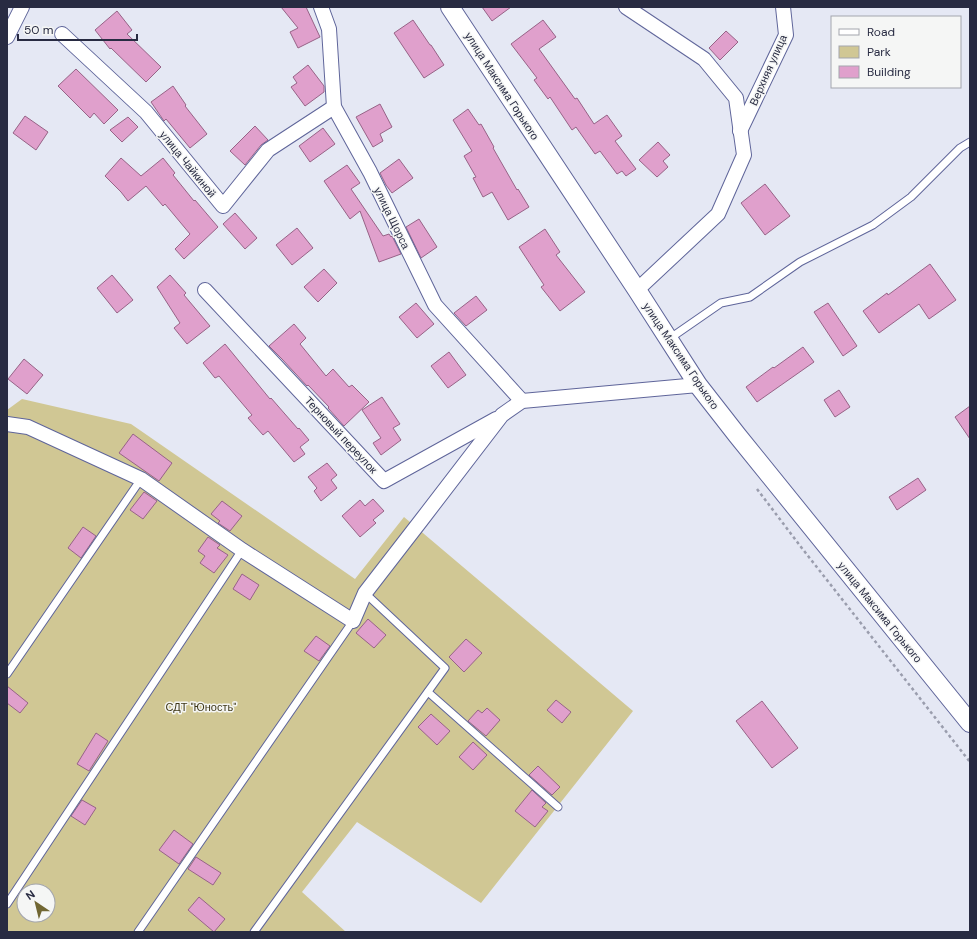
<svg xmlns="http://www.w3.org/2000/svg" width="977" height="939" viewBox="0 0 977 939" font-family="'DM Sans',sans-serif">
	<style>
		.green { fill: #d0c794; fill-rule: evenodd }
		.building { fill: #e0a0cc; stroke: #976387 }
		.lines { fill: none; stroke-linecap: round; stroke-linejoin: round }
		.service-casing { stroke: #5f659a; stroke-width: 9 }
		.minor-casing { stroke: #5f659a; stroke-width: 16 }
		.tertiary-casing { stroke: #5f659a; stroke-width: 20 }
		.path { stroke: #9a9dad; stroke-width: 2.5; stroke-dasharray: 3 3; stroke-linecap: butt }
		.service { stroke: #fff; stroke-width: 7 }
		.minor { stroke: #fff; stroke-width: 14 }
		.tertiary { stroke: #fff; stroke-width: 18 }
		.labels { text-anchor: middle; stroke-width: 3; stroke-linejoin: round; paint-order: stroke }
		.street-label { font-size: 11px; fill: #282b42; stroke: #f5f6f5 }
		.park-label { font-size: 11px; fill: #3f3818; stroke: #f5f6f5 }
	</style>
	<rect width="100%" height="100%" fill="#e5e8f4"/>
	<!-- green -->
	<path class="green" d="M22 399 131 424 355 579 404 517 633 711 481 903 357 822 302 892 346 932H7V410ZM24 891H48V915H24Z"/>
	<!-- building -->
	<g class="building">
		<path d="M281 7H306L320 37 298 48 290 32 298 28Z"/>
		<path d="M482 7H511L492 21Z"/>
		<path d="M117 11 132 30 127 34 161 67 146 82 111 48 110 49 95 30Z"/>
		<path d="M413 20 430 45H431L444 65 424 78 394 33Z"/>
		<path d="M543 20 556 37 539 49 575 99 577 98 594 124 607 115 622 136 615 141 636 169 626 176 622 171 617 174 600 151 595 154 576 127 572 130 550 97 548 99 534 80 537 78 511 44Z"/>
		<path d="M726 31 738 42 720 60 709 48Z"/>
		<path d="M308 65 324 86V92L305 106 291 87 297 83 293 77Z"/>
		<path d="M76 69 118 110 104 124 94 113 90 118 58 86Z"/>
		<path d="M173 86 186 105 185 106 207 134 190 148 166 119 164 121 151 102Z"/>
		<path d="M380 104 392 127 380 134 383 141 373 147 356 117Z"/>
		<path d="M468 109 479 125 481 124 494 147 493 148 517 190 518 189 529 207 508 220 492 192 483 197 473 178 476 177 464 156 472 151 453 120Z"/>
		<path d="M25 116 48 132 36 150 13 133Z"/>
		<path d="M128 117 138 127 122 142 110 130Z"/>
		<path d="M255 126 268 140 261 145 245 165 230 151Z"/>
		<path d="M323 128 335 144 310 162 299 146Z"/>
		<path d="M658 142 670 155 663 161 668 167 657 177 639 160Z"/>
		<path d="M121 158 141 176 163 158 175 173 173 175 194 201 195 200 218 227 184 259 175 249 190 234 165 204 163 206 146 186 128 201 121 192 105 176Z"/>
		<path d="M399 159 413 178 392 193 386 185 380 173Z"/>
		<path d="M347 165 360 183 351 189 383 236 389 234 391 237 392 236 401 254 379 262 360 211 350 219 324 181Z"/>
		<path d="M765 184 790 216 765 235 741 203Z"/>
		<path d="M235 213 257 238 245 249 223 224Z"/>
		<path d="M419 219 437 247 421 258 406 227Z"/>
		<path d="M297 228 313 248 292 265 276 245Z"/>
		<path d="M545 229 560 252 556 255 585 292 560 311 541 287 544 285 519 247Z"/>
		<path d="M930 264 956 300 929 319 919 304 879 333 863 311 887 293 888 295Z"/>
		<path d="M324 269 337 283 318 302 304 287Z"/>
		<path d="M112 275 133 300 117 313 97 288Z"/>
		<path d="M170 275 186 293 184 295 210 326 187 344 174 328 180 323 157 287Z"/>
		<path d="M476 296 487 310 466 326 454 313Z"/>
		<path d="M416 303 434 324 417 338 399 317Z"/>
		<path d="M828 303 857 346 843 356 814 312Z"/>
		<path d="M294 324 306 338 300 344 326 376 333 369 349 387 352 385 369 402 344 426 328 408 329 407 308 385 307 386 282 359 269 346Z"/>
		<path d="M225 344 270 399 271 398 298 429 299 428 309 440 300 447 305 454 294 462 268 431 263 435 248 418 252 415 219 376 215 378 203 363Z"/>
		<path d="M803 347 814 362 757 402 746 387 773 367 774 368Z"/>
		<path d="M449 352 466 375 448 388 431 366Z"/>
		<path d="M24 359 43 375 27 394 8 379Z"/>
		<path d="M839 390 850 407 835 417 824 400Z"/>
		<path d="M382 397 400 424 393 428 401 440 381 455 373 443 381 438 362 410Z"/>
		<path d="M970 406V439L955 417Z"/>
		<path d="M133 434 172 463 159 481 119 453Z"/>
		<path d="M327 463 337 475 331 480 337 488 321 501 314 491 317 488 308 477Z"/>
		<path d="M918 478 926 490 897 510 889 497Z"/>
		<path d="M144 492 157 501 143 519 130 510Z"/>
		<path d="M373 499 384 511 373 520 376 523 360 537 342 516 360 500 365 506Z"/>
		<path d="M222 501 242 516 230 531 218 523 220 521 211 514Z"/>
		<path d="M83 527 96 536 81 558 68 548Z"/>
		<path d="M208 537 220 545 217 548 228 555 214 573 200 563 205 556 198 551Z"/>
		<path d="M242 574 259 585 250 600 233 589Z"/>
		<path d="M368 619 386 635 374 648 356 633Z"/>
		<path d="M316 636 330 646 319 661 304 651Z"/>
		<path d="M466 639 482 653 464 672 449 657Z"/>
		<path d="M7 686 28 703 20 713 7 703Z"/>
		<path d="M556 700 571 712 562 723 547 710Z"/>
		<path d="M762 701 798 748 772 768 736 721Z"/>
		<path d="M487 708 500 720 486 736 468 721 478 710 482 713Z"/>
		<path d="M431 714 450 731 437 745 418 727Z"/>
		<path d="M96 733 108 741 89 771 77 764Z"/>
		<path d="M473 742 487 755 473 770 459 757Z"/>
		<path d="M538 766 560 787 552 795 529 775Z"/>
		<path d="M532 790 546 803 542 807 548 811 535 827 515 811Z"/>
		<path d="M82 800 96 808 85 825 71 816Z"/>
		<path d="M174 830 193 844 179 864 159 850Z"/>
		<path d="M196 857 221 873 213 885 188 869Z"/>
		<path d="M199 897 225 919 214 932 188 910Z"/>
	</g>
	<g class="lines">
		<!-- service casing -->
		<g class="service-casing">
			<g id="service">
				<path d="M669 339 721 303 750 297 800 262 873 225 911 197 960 148 970 142"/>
				<path d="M7 674 141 479"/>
				<path d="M428 692 558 807"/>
				<path d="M7 904 242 550"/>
				<path d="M138 932 353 621"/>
				<path d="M254 932 445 668 365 593"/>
			</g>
		</g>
		<!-- minor casing -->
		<g class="minor-casing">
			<g id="minor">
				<path d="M321 7 329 29 334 107 370 172 435 305 522 401"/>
				<path d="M626 7 704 59 736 98 744 155 718 214 637 290"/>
				<path d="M62 34 146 112 223 206 268 150 334 107"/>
				<path d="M7 37 22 7"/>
				<path d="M740 131 786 35 783 7"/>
				<path d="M205 290 384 481 496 419"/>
				<path d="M7 424 28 427 141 479 242 550 353 621 365 593 423 518 502 415 522 401 698 385"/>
			</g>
		</g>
		<!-- tertiary casing -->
		<g class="tertiary-casing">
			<path id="tertiary" d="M450 7 637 290 698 385 737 435 970 723"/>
		</g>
		<!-- path -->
		<path class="path" d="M757 489 801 547 970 762"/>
		<!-- service -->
		<use href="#service" class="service"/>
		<!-- minor -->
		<use href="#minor" class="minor"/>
		<!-- tertiary -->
		<use href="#tertiary" class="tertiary"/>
	</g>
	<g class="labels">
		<!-- street labels -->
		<g class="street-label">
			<text transform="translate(768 70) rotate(-66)" y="4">Верхняя улица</text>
			<text transform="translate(502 86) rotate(57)" y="4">улица Максима Горького</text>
			<text transform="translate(188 164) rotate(51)" y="4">улица Чайкиной</text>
			<text transform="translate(392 218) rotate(64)" y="4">улица Щорса</text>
			<text transform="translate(681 356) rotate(56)" y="4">улица Максима Горького</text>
			<text transform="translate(341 435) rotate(47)" y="4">Терновый переулок</text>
			<text transform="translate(880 612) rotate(51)" y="4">улица Максима Горького</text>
		</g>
		<!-- park labels -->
		<g class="park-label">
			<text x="201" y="711">СДТ "Юность"</text>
		</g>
	</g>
	<!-- border -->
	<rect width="977" height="939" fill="none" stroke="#282b42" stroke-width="16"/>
	<!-- legend -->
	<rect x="831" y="16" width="130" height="72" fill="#f5f6f5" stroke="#a3a5ad"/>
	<rect x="839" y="29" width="20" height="6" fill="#ffffff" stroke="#a3a5ad"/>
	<text x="867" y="36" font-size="12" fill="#282b42">Road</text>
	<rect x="839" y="46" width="20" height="12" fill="#d0c794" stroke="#a3a5ad"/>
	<text x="867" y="56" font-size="12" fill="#282b42">Park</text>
	<rect x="839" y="66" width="20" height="12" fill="#e0a0cc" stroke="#a3a5ad"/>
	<text x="867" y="76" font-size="12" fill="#282b42">Building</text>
	<!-- north arrow -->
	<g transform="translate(36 903) rotate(325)"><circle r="19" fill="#f5f6f5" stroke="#a3a5ad"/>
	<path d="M0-3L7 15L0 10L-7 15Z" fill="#716733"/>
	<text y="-6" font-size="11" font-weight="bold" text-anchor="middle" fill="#282b42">N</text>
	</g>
	<!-- scale -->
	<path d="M18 34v6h119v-6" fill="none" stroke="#282b42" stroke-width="2"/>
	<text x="24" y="34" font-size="12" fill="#282b42" stroke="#f5f6f5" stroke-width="3" paint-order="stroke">50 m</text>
</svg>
